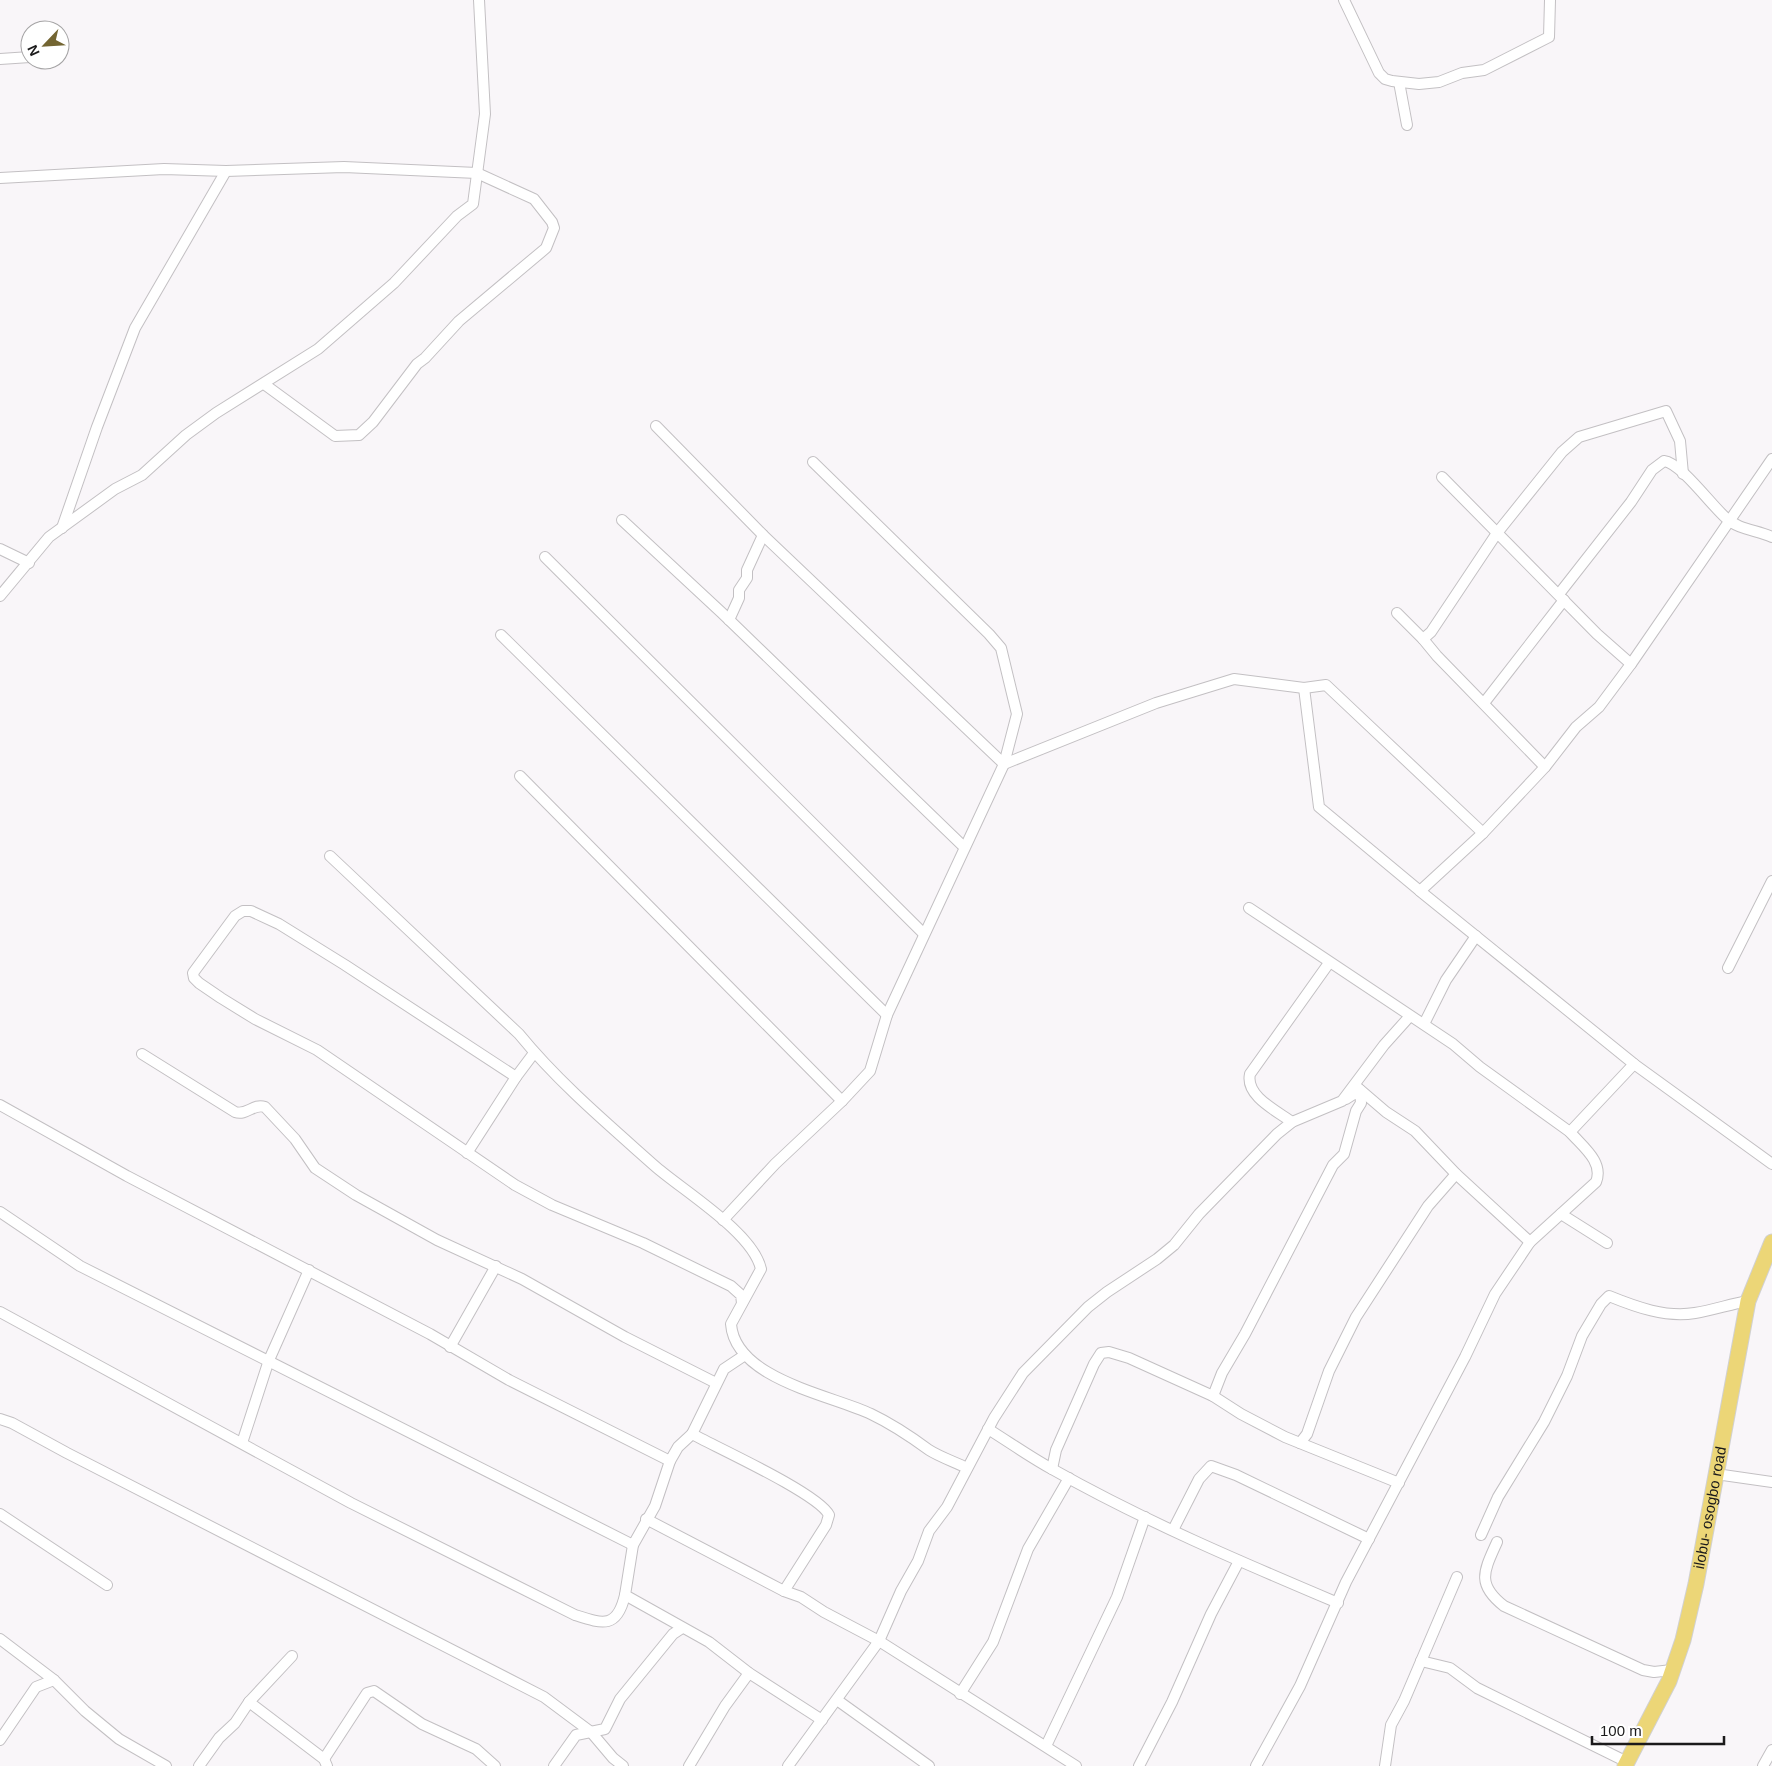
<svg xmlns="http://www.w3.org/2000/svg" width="1772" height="1766" viewBox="0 0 1772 1766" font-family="Helvetica,sans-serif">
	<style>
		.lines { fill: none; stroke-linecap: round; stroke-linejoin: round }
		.street-casing { stroke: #c3c0c3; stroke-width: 12 }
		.primary-casing { stroke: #d1d1d1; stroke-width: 17 }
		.street { stroke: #fff; stroke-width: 10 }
		.primary { stroke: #ecd677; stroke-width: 15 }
		.labels { text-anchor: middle; stroke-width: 4.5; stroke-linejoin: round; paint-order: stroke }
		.street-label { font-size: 15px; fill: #1b1a1b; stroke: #fff }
	</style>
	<rect width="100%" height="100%" fill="#f9f6f9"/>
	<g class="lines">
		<!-- street casing -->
		<g class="street-casing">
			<g id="street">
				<path d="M1344 0 1379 73 1385 79 1392 81 1419 84 1439 82 1462 73 1484 70 1549 37 1550 0"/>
				<path d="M0 59 30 57"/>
				<path d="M1399 82 1407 125"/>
				<path d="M0 178 164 169 226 171 344 167 477 173 534 199 552 222 554 228 546 248 459 321 425 358 417 364 373 422 359 435 335 436 264 384"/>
				<path d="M656 426 763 535 1004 764"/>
				<path d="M1772 459 1631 664 1599 707 1576 727 1545 767 1483 833 1420 891 1634 1064 1772 1164"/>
				<path d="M1442 477 1597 634 1631 664"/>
				<path d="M622 520 722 613 964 847"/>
				<path d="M62 528 97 427 135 328 226 171"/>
				<path d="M0 549 29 563"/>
				<path d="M545 557 924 934"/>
				<path d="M1559 594 1631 502 1652 470 1664 461C1681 463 1711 505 1726 518 1739 530 1757 530 1772 537"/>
				<path d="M0 596 49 537 115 489 142 475 186 435 216 413 318 349 394 283 457 216 473 204 485 114 479 0"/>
				<path d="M1397 613 1423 639"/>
				<path d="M729 620 739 598V590L747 578V570L763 535"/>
				<path d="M501 635 887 1015"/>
				<path d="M1304 688 1319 807 1420 891"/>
				<path d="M1484 703 1564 600"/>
				<path d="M1004 764 1156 703 1234 679 1304 688 1326 685 1483 833"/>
				<path d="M1545 767 1437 656 1423 639 1431 632 1497 533 1562 452 1579 437 1666 411 1680 441 1683 474"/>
				<path d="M520 776 842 1101"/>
				<path d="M330 856 519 1034C559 1083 609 1125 656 1167 685 1192 753 1233 761 1269L731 1324C735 1379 831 1395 871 1414 892 1424 910 1436 929 1450 940 1457 955 1462 967 1468"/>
				<path d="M1249 908 1453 1044 1480 1067 1570 1132"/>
				<path d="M1728 968 1772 881"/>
				<path d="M1424 1024 1446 980 1476 936"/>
				<path d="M142 1054 235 1112C247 1116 253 1103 265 1107L295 1139 315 1168 356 1195 437 1240 522 1279 625 1337 716 1383"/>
				<path d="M516 1077 345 965 279 924 251 911H243L235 916 193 973 194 978 199 983 221 998 255 1019 317 1050 515 1185 552 1205 643 1243 731 1286 741 1295 742 1303"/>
				<path d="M1358 1088 1386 1112 1415 1131 1456 1174 1530 1242"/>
				<path d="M0 1105 127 1176 430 1334 509 1380 670 1461"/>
				<path d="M1292 1122C1277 1111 1245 1096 1250 1074L1329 963"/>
				<path d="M467 1153 516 1077 534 1053"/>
				<path d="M0 1212 80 1266 633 1545"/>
				<path d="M1561 1214 1607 1243"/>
				<path d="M723 1220 775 1164 842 1101 870 1071 887 1015 1004 764 1017 714 1001 648 989 634 813 462"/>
				<path d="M0 1312 351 1503 575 1615C603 1624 617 1629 625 1595"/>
				<path d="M450 1347 496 1266"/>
				<path d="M745 1355 724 1369 692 1434C718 1448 819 1494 829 1515L826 1525 784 1591 801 1597 824 1612 879 1641 1076 1766"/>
				<path d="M1213 1396 1222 1373 1245 1334 1333 1165 1344 1154 1356 1111 1361 1103 1360 1090 1346 1099"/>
				<path d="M0 1419 12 1423 67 1453 544 1697 591 1732 613 1758 623 1766"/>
				<path d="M988 1429C1009 1442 1030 1457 1052 1469 1144 1521 1241 1562 1338 1603"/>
				<path d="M692 1434 678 1447 670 1461 655 1506 633 1545 625 1595 709 1642 749 1673 822 1720"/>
				<path d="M242 1443 269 1360 309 1270"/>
				<path d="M1300 1443 1307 1434 1329 1371 1356 1317 1428 1206 1456 1174"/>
				<path d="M1052 1469 1056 1450 1094 1364 1101 1353 1109 1352 1129 1358 1213 1396 1241 1414 1285 1437 1399 1483"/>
				<path d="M1716 1474 1772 1482"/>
				<path d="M0 1514 107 1585"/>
				<path d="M646 1519 784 1591"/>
				<path d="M1173 1530 1199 1479 1211 1466 1236 1475 1369 1539"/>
				<path d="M1481 1535 1498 1497 1544 1422 1567 1376 1582 1336 1601 1304 1609 1296C1636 1307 1666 1318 1695 1313 1713 1310 1731 1304 1748 1301"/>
				<path d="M1497 1542C1484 1571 1476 1584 1504 1606L1643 1670 1654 1672 1672 1670"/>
				<path d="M0 1639 54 1680 85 1711 119 1739 166 1766"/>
				<path d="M1421 1661 1450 1668 1477 1688 1627 1762"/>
				<path d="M960 1694 993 1642 1028 1549 1069 1478"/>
				<path d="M837 1700 929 1766"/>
				<path d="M249 1702 324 1759 327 1766"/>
				<path d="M0 1740 36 1687 54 1680"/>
				<path d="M1046 1746 1117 1597 1145 1517"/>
				<path d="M324 1759 367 1693 374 1691 422 1724 476 1749 495 1766"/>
				<path d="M199 1766 219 1738 235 1723 249 1702 292 1656"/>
				<path d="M554 1766 576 1735 605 1729 620 1699 673 1634 682 1628"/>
				<path d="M689 1766 725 1706 749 1673"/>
				<path d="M788 1766 879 1641 901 1591 918 1561 929 1531 947 1507 994 1418 1023 1373 1088 1307 1107 1292 1157 1259 1174 1245 1199 1214 1277 1134 1292 1122 1342 1101 1384 1045 1410 1016"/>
				<path d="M1139 1766 1172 1702 1211 1614 1239 1561"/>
				<path d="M1256 1766 1300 1686 1346 1582 1465 1357 1495 1294 1530 1242 1596 1182C1604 1162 1583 1147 1570 1132L1634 1064"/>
				<path d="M1385 1766 1391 1725 1404 1701 1457 1577"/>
				<path d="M1763 1766 1772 1750"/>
			</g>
		</g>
		<!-- primary casing -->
		<g class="primary-casing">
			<g id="primary">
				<path id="s1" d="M1625 1766 1669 1681 1683 1640 1696 1584 1748 1301 1772 1242"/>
			</g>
		</g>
		<!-- street -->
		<use href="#street" class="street"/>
		<!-- primary -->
		<use href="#primary" class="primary"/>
	</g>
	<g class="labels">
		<!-- street labels -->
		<g class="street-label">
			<text dy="5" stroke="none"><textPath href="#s1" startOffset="274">ilobu- osogbo road</textPath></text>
		</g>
	</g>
	<!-- north arrow -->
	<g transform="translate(45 45) rotate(245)"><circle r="24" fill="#ffffff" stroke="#a4a3a4"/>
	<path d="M0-4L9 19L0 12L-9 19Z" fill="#736532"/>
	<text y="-8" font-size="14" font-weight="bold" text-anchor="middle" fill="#1b1a1b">N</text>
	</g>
	<!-- scale -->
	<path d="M1592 1736v8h132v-8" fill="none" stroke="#1b1a1b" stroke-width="2.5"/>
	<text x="1600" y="1736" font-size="15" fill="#1b1a1b" stroke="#ffffff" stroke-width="4" paint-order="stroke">100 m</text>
</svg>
